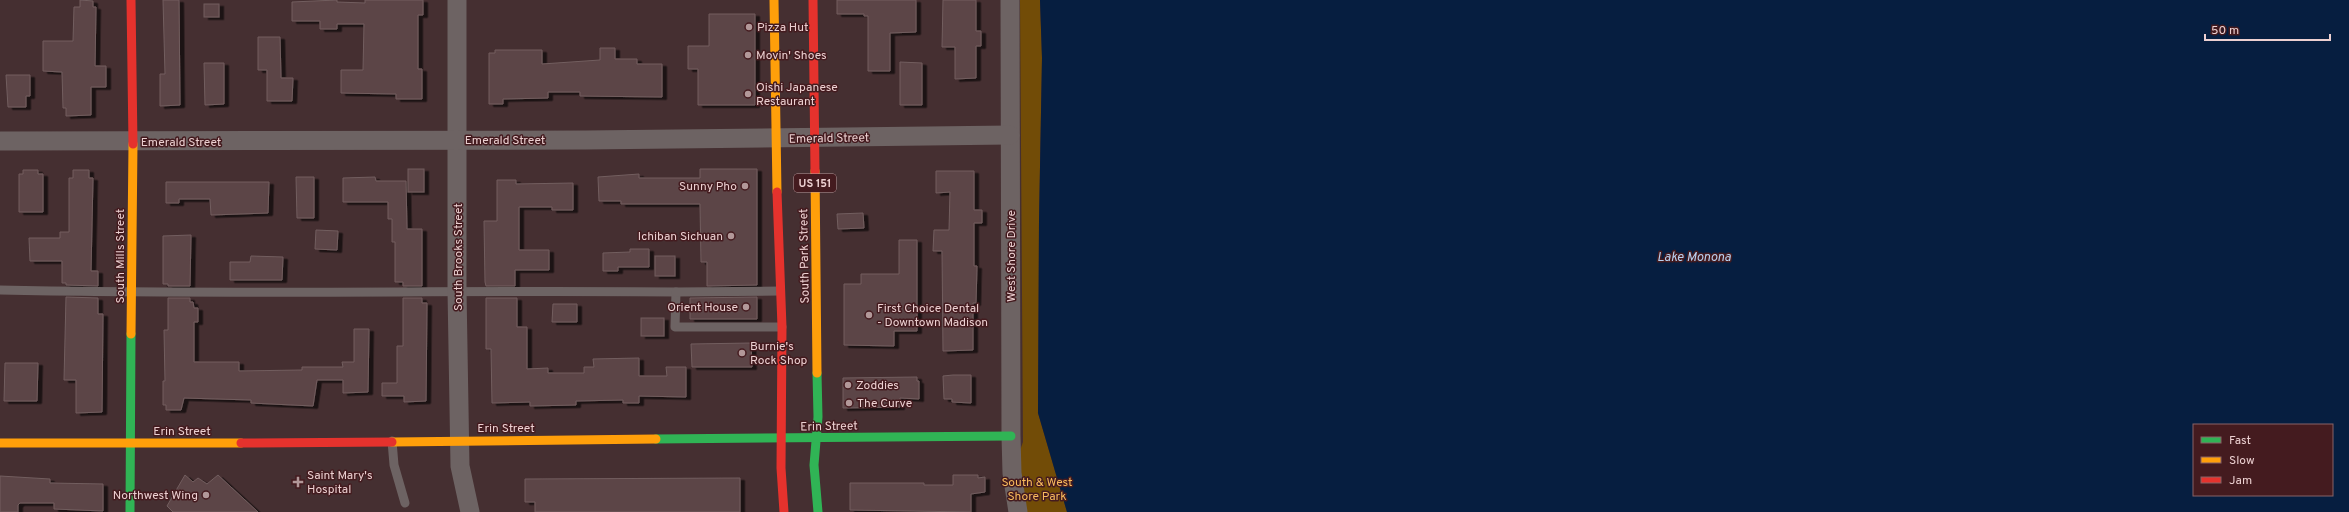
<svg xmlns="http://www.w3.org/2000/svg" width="2349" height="512" viewBox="0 0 2349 512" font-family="Overpass,sans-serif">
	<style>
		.green { fill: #724c07 }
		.water { fill: #061e40; fill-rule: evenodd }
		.building { fill: #5c4446; stroke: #725e5f; filter: url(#shadow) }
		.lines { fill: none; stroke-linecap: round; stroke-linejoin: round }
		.lane { stroke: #6d6363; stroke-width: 9 }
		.street { stroke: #6d6363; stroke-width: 19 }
		.fast { stroke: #30b455; stroke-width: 9 }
		.slow { stroke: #ff9f0a; stroke-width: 9 }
		.jam { stroke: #e5322d; stroke-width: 9 }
		.poi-dot { fill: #b29899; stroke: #441b1f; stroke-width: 1.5 }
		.labels { text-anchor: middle; stroke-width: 3; stroke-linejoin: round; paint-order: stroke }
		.shield { fill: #441b1f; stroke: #ba9a9c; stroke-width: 1 }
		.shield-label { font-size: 11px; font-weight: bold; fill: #ecd0d1 }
		.poi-label { font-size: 12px; fill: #ecd0d1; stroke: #441b1f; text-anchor: start }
		.street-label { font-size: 12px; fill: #ecd0d1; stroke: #441b1f }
		.park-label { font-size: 12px; fill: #f9bb5d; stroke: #441b1f }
		.water-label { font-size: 13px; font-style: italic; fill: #b8d1f1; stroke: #441b1f }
	</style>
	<defs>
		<filter id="shadow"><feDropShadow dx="4.5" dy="2.5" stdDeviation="0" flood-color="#0009"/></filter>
	</defs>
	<rect width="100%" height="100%" fill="#452f31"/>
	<!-- green -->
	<path class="green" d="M1020 0H1040L1042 58 1039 222 1038 413 1067 512H1018L1012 473 1023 442Z"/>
	<!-- water -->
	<path class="water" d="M1040 0H2349V512H1067L1038 413 1039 222 1042 58ZM2194 425H2332V495H2194Z"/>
	<!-- building -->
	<g class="building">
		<path d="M80 0 93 1V7H96L95 66H106V87H91V115L66 116V108H63L62 72 43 71V41H73L74 7H80Z"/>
		<path d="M163 0H179L180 105 160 106V74H165Z"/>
		<path d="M337 0V2L365 3V0H423V15H418V69H422V99H396V94L341 93V70H363L364 24H337V29H320V21H292V2Z"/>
		<path d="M837 0H916V32L890 33V71H868V16H864V14H837Z"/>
		<path d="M943 0H976V31H981V46H976V78L955 79V47H942Z"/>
		<rect x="204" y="4" width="15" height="13"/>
		<path d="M709 14H755V105H698V69H688V46H709Z"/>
		<path d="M258 37H280L281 78H293L292 101H267V70H258Z"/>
		<path d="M600 48H615V59H637V64H662V97L580 96V92H548V98L503 99V104H489V53H495V50H542V64L600 60Z"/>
		<path d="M900 62 922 63V105H900Z"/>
		<path d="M204 63H224V104L205 105Z"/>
		<path d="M6 75H30V96H26V107H8Z"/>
		<rect x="408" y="169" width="16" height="23"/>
		<path d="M700 169H757V285L707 286V262H701L700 204H621V201H599L598 177 639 174V178H700Z"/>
		<path d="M23 170H38V174H43V212H19V174H23Z"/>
		<path d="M73 170H89V178H93L91 271H98V286L66 285V283H62V261H30L29 238H60V232H69V178H73Z"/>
		<path d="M936 171H974V210H982V223H974V266H977L976 303H973V350L943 351 942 251H933L934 230H949L950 192 936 193Z"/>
		<path d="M296 177H314V218H297Z"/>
		<path d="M375 177 376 181H406L407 229H422V286H403V282H395V242H392V219H388V202H343V178Z"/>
		<path d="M497 180H516V184L573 183V210H552V207H519V250H549V270H515V286H486L485 282 484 221H497Z"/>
		<path d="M166 182H269L268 213 211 215 210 199H179V203H166Z"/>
		<path d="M863 213 864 228 838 229 837 214Z"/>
		<path d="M316 230 338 231 337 250 315 249Z"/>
		<path d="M191 235 190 286H168V284H163V236Z"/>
		<path d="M899 240H917V331H894V346L844 345V284H861V274H899Z"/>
		<path d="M630 249H649V267H618V271H603V253L630 252Z"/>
		<path d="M251 256 283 257 282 280H230V262H250Z"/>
		<rect x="655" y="256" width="20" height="20"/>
		<path d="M66 297 98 298V314H103L102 412 76 413V380H64Z"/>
		<path d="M757 297V319H690V298Z"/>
		<path d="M168 298H190V302H193L194 308H198V322H194V362H239V371L302 370V367H343L342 362H354V329H369L368 392 343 393V380H317L313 406 251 403V400L184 398 181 410H166V405H163V381H165L164 330H168Z"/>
		<path d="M403 298H422V303H427L426 401 404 402V396H382V383H397V346H403Z"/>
		<path d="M486 298H517V327H527V369L548 368V373H584V367H594L593 359 639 358V376H667L666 367H686V397L639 396V403H623V400L576 401V405L530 406V402L492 403 491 349H486Z"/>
		<path d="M553 304H577V322H552Z"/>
		<rect x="641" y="318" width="23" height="18"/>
		<path d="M751 343 752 367H692L691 344Z"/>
		<path d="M5 363H38L37 401H4Z"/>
		<path d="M953 375H971V403L952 402V399H944L943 376Z"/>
		<path d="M917 377V381H919V399L900 398V407L843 408V378Z"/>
		<path d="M185 475 193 482 198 478 207 484 218 475 258 512H173L167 506Z"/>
		<path d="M953 475H978V478L985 477V492L971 494V512L850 510V483H924V485H953Z"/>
		<path d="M0 476 50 479V483L103 484V511L54 509V503H20L18 505V512H0Z"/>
		<path d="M740 478V512H535V502H525V479Z"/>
	</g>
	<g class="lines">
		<!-- lane -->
		<g class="lane">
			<path d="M0 290C225 295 450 290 676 292L675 327H782"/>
			<path d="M676 292 780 291"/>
			<path d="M392 441 394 465 405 503"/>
		</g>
		<!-- street -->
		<g class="street">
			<path d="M457 0V290L460 466 470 512"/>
			<path d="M1010 0 1011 436 1012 473 1018 512"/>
			<path d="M0 141 586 140 1010 135"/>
		</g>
		<!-- fast -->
		<g class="fast">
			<path d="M817 373 818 417 814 465 818 512"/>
			<path d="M656 439 1011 436"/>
			<path d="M130 512 131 334"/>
		</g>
		<!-- slow -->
		<g class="slow">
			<path d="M774 0 777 192"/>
			<path d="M815 171 817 373"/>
			<path d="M131 334 133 144"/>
			<path d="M392 442 656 439"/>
			<path d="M0 443H241"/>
		</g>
		<!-- jam -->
		<g class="jam">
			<path d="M131 0 133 144"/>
			<path d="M813 0 815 171"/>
			<path d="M777 192 782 327 781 468 784 512"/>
			<path d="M241 443 392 442"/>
		</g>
	</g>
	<!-- markers -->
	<g class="poi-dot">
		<circle cx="749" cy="27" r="4"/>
		<circle cx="748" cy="55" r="4"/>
		<circle cx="748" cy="94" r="4"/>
		<circle cx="745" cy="186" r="4"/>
		<circle cx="731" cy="236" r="4"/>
		<circle cx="746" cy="307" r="4"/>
		<circle cx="869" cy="315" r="4"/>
		<circle cx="742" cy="353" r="4"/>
		<circle cx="848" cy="385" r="4"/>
		<circle cx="849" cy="403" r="4"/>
		<path d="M296 476h4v4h4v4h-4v4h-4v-4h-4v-4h4z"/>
		<circle cx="206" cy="495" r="4"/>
	</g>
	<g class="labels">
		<!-- shield labels -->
		<rect class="shield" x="794" y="174" width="42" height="18" rx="3"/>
		<g class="shield-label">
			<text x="815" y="187">US 151</text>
		</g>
		<!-- poi labels -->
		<g class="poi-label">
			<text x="757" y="31">Pizza Hut</text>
			<text x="756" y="59">Movin' Shoes</text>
			<text x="756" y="91">Oishi Japanese<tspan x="756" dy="14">Restaurant</tspan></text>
			<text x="737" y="190" text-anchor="end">Sunny Pho</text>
			<text x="723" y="240" text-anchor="end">Ichiban Sichuan</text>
			<text x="738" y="311" text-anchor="end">Orient House</text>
			<text x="877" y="312">First Choice Dental<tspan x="877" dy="14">- Downtown Madison</tspan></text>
			<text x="750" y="350">Burnie's<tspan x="750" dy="14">Rock Shop</tspan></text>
			<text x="856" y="389">Zoddies</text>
			<text x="857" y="407">The Curve</text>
			<text x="307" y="479">Saint Mary's<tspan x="307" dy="14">Hospital</tspan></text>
			<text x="198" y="499" text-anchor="end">Northwest Wing</text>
		</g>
		<!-- street labels -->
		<g class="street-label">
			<text transform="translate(829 138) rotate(-1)" y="4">Emerald Street</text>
			<text x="505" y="144">Emerald Street</text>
			<text x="181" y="146">Emerald Street</text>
			<text transform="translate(120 256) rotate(-90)" y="4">South Mills Street</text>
			<text transform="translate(804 256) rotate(-91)" y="4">South Park Street</text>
			<text transform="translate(1011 256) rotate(-90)" y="4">West Shore Drive</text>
			<text transform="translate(458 257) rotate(-90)" y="4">South Brooks Street</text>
			<text transform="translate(829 426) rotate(-1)" y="4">Erin Street</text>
			<text x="506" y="432">Erin Street</text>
			<text x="182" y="435">Erin Street</text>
		</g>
		<!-- park labels -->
		<g class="park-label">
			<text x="1037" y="486">South &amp; West<tspan x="1037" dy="14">Shore Park</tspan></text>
		</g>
		<!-- water labels -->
		<g class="water-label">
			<text x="1694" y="261">Lake Monona</text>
		</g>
	</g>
	<!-- legend -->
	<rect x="2193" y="424" width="140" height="72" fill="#441b1f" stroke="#876366"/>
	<rect x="2201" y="437" width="20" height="6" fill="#30b455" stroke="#876366"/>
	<text x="2229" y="444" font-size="12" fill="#ecd0d1">Fast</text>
	<rect x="2201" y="457" width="20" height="6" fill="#ff9f0a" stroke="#876366"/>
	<text x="2229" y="464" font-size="12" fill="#ecd0d1">Slow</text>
	<rect x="2201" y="477" width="20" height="6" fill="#e5322d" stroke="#876366"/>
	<text x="2229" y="484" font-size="12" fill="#ecd0d1">Jam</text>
	<!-- scale -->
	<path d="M2205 34v6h125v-6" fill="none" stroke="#ecd0d1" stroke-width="2"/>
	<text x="2211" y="34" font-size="12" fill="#ecd0d1" stroke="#441b1f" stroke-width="3" paint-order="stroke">50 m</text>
</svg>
